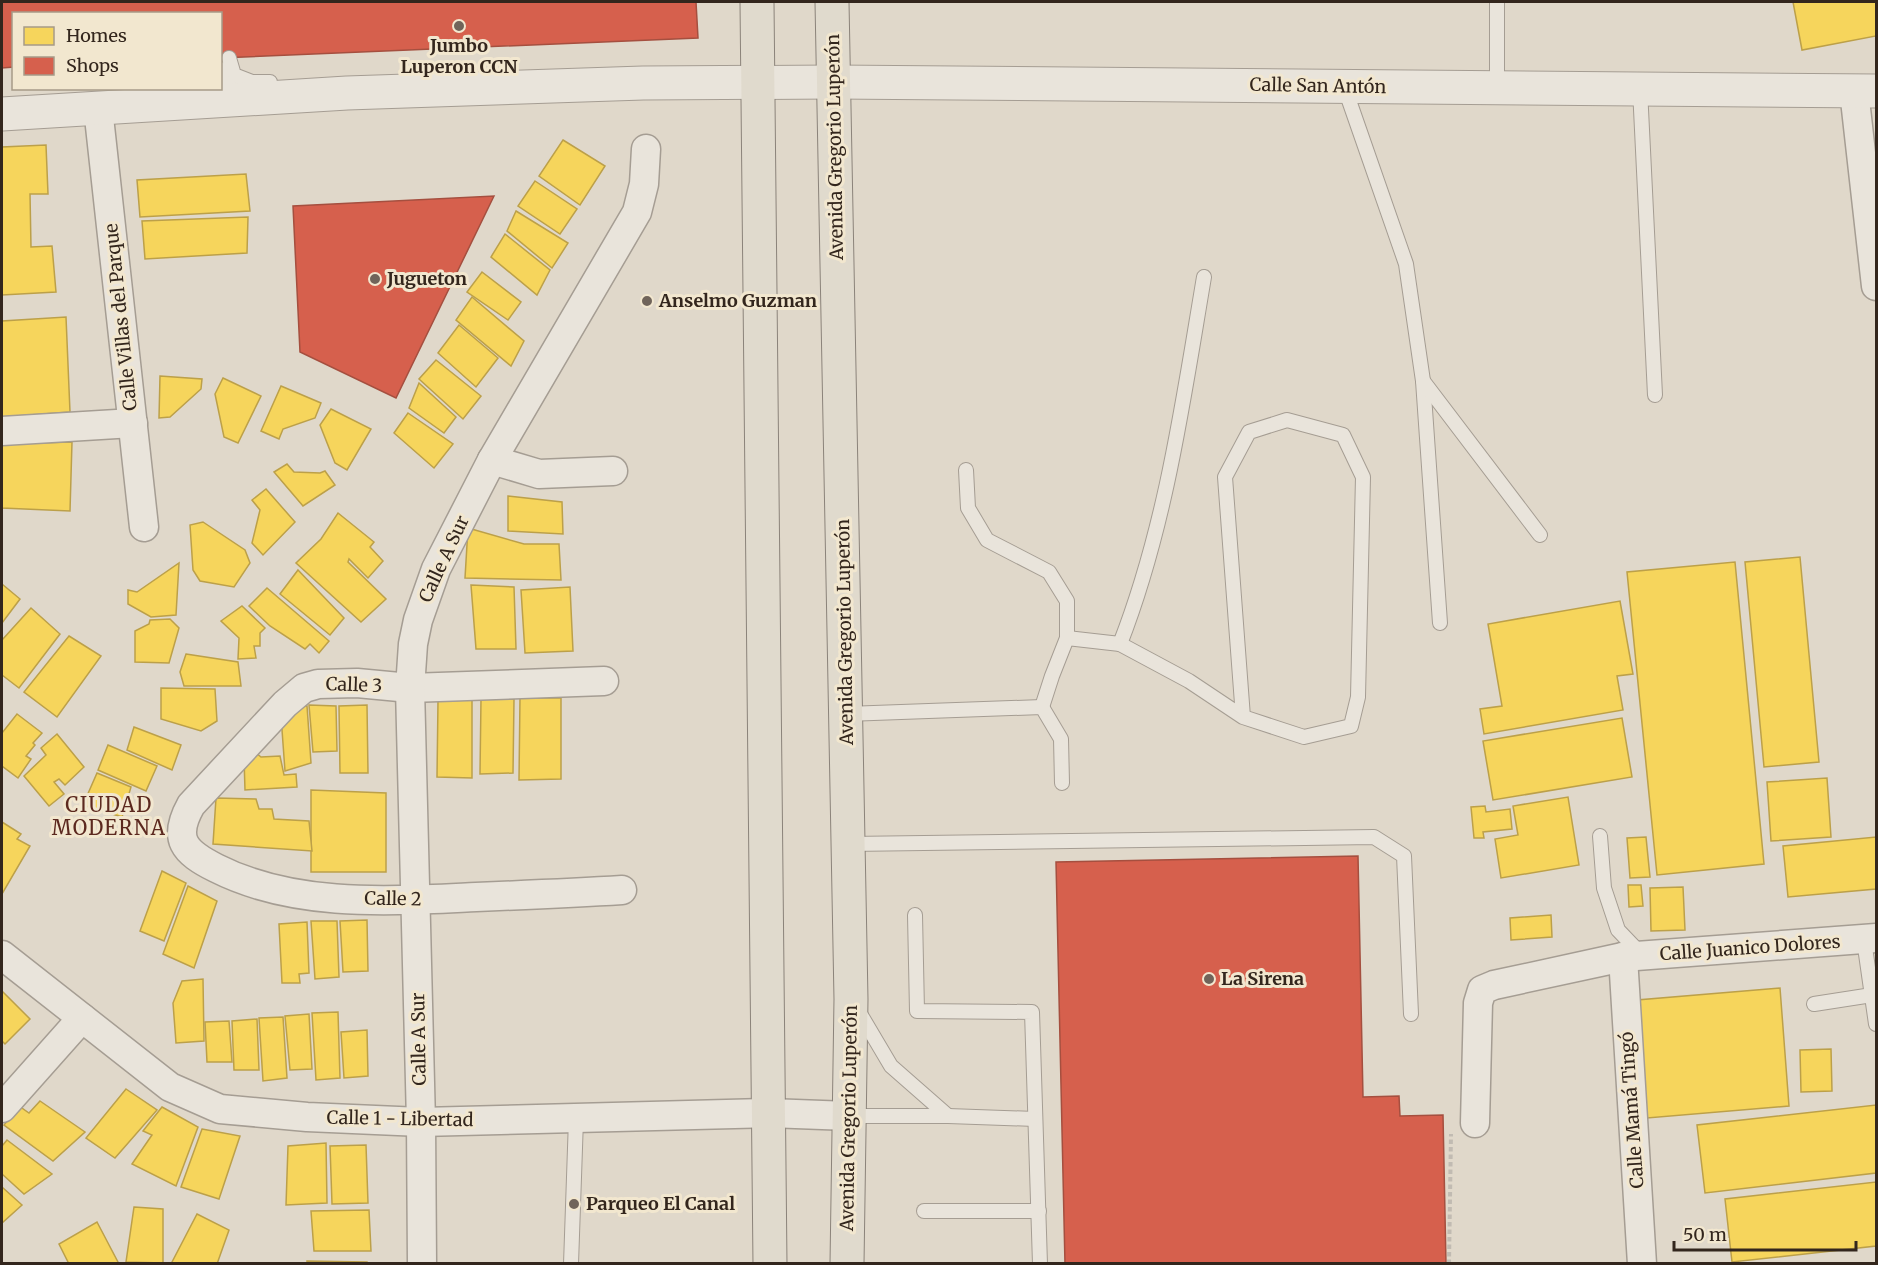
<svg xmlns="http://www.w3.org/2000/svg" width="1878" height="1265" viewBox="0 0 1878 1265" font-family="Merriweather,serif">
	<style>
		.homes { fill: #f6d55c; stroke: #bca049; stroke-width: 1.5 }
		.shops { fill: #d6604d; stroke: #a54f3f; stroke-width: 1.5 }
		.lines { fill: none; stroke-linecap: round; stroke-linejoin: round }
		.service-casing { stroke: #a59d93; stroke-width: 16 }
		.minor-casing { stroke: #a59d93; stroke-width: 31 }
		.tertiary-casing { stroke: #a59d93; stroke-width: 35 }
		.primary-casing { stroke: #8b837a; stroke-width: 35 }
		.path { stroke: #c1bbb2; stroke-width: 4; stroke-dasharray: 4.5 3; stroke-linecap: butt }
		.service { stroke: #e9e4db; stroke-width: 14 }
		.minor { stroke: #e9e4db; stroke-width: 28 }
		.tertiary { stroke: #e9e4db; stroke-width: 33 }
		.primary { stroke: #e0dacd; stroke-width: 33 }
		.poi-dot { fill: #70645a; stroke: #f2e7cf; stroke-width: 2 }
		.labels { text-anchor: middle; stroke-width: 6; stroke-linejoin: round; paint-order: stroke }
		.poi-label { font-size: 18px; font-weight: bold; fill: #33261d; stroke: #f2e7cf; text-anchor: start }
		.street-label { font-size: 18px; fill: #33261d; stroke: #f2e7cf }
		.neighbourhood-label { font-size: 20px; letter-spacing: 1.5px; fill: #5c291f; stroke: #f2e7cf }
	</style>
	<rect width="100%" height="100%" fill="#e0d8ca"/>
	<!-- homes -->
	<g class="homes">
		<path d="M1793 2H1876V36L1802 50Z"/>
		<path d="M563 140 605 166 580 205 539 176Z"/>
		<path d="M46 145 48 194H30L31 247 52 246 56 292 2 295V147Z"/>
		<path d="M246 174 250 211 140 217 137 180Z"/>
		<path d="M535 181 577 209 560 234 518 206Z"/>
		<path d="M516 211 568 243 552 268 507 231Z"/>
		<path d="M248 217 247 253 145 259 142 221Z"/>
		<path d="M505 234 550 270 537 295 491 257Z"/>
		<path d="M482 272 521 302 508 320 467 292Z"/>
		<path d="M472 297 524 341 511 366 456 320Z"/>
		<path d="M66 317 70 412 2 417V321Z"/>
		<path d="M459 325 498 358 476 387 438 353Z"/>
		<path d="M436 360 481 396 463 419 419 379Z"/>
		<path d="M160 376 202 379 201 389 170 417 159 418Z"/>
		<path d="M223 378 261 396 238 443 224 437 215 394Z"/>
		<path d="M419 383 456 417 444 433 409 408Z"/>
		<path d="M281 386 321 403 315 418 283 429 279 439 261 431Z"/>
		<path d="M331 409 371 429 347 470 335 463 320 425Z"/>
		<path d="M408 413 453 444 434 468 394 433Z"/>
		<path d="M72 442 70 511 2 508V444Z"/>
		<path d="M287 464 294 472 320 473 325 471 335 485 303 506 274 472Z"/>
		<path d="M266 489 295 522 263 555 252 543 260 510 252 500Z"/>
		<path d="M508 496 562 502 563 534 508 531Z"/>
		<path d="M338 513 374 542 370 547 383 561 368 578 349 559 348 562 386 599 361 622 296 563 321 539Z"/>
		<path d="M203 522 245 550 250 563 234 587 200 581 193 570 190 525Z"/>
		<path d="M468 528 524 544H559L561 580 465 578Z"/>
		<path d="M1800 557 1819 762 1764 767 1745 562Z"/>
		<path d="M1735 562 1764 864 1657 875 1627 572Z"/>
		<path d="M179 563 176 615 151 617 128 604V590L137 592Z"/>
		<path d="M298 570 344 618 330 635 280 594Z"/>
		<path d="M2 584 20 599 2 623Z"/>
		<path d="M471 585 514 587 516 649H476Z"/>
		<path d="M570 587 573 651 525 653 521 590Z"/>
		<path d="M267 588 329 641 319 653 310 644 305 649 270 626 249 606Z"/>
		<path d="M1620 601 1633 674 1617 676 1623 710 1484 734 1480 709 1502 706 1488 624Z"/>
		<path d="M242 606 265 628 260 633V646H254L256 658 238 659 239 638 221 621Z"/>
		<path d="M31 608 60 634 19 688 2 675V640Z"/>
		<path d="M170 619 179 628 169 663 135 662V631L149 624 150 620Z"/>
		<path d="M69 636 101 656 57 717 24 692Z"/>
		<path d="M186 654 238 662 241 686H184L180 672Z"/>
		<path d="M161 688 215 689 217 721 201 731 161 719Z"/>
		<path d="M520 698H561V779L519 780Z"/>
		<path d="M481 699H514L513 773 480 774Z"/>
		<path d="M472 700V778L437 777 438 701Z"/>
		<path d="M309 705 336 706 337 751 313 752Z"/>
		<path d="M367 705 368 773H340L339 706Z"/>
		<path d="M287 706H307L311 763 285 771 281 716Z"/>
		<path d="M17 714 42 733 33 743 35 745 26 756 31 759 18 778 2 766V733Z"/>
		<path d="M1622 718 1632 777 1493 800 1483 741Z"/>
		<path d="M134 727 181 745 172 770 127 750Z"/>
		<path d="M57 734 84 767 65 785 59 779 54 782 64 794 49 806 24 776 46 755 41 748Z"/>
		<path d="M108 745 157 766 146 791 98 770Z"/>
		<path d="M250 748 261 757 280 756 284 775 296 774 297 787 245 790 244 758Z"/>
		<path d="M97 773 131 787 122 817 83 805Z"/>
		<path d="M1827 778 1831 837 1771 841 1767 782Z"/>
		<path d="M311 790 386 793V872H311Z"/>
		<path d="M1568 797 1579 865 1501 878 1495 839 1518 835 1513 806Z"/>
		<path d="M216 798 256 799 259 809H272L274 819 309 821 312 851 213 844Z"/>
		<path d="M1485 806 1486 812 1510 809 1512 829 1483 832 1484 838H1474L1471 807Z"/>
		<path d="M2 822 21 834 17 839 30 846 2 894Z"/>
		<path d="M1646 837 1650 877 1630 878 1627 838Z"/>
		<path d="M1876 837V889L1788 897 1783 846Z"/>
		<path d="M162 871 186 883 164 941 140 931Z"/>
		<path d="M1628 885H1641L1643 906 1629 907Z"/>
		<path d="M188 886 217 901 194 968 163 954Z"/>
		<path d="M1683 887 1685 930 1651 931 1650 888Z"/>
		<path d="M1551 915 1552 937 1511 940 1510 918Z"/>
		<path d="M367 920 368 971 343 972 340 921Z"/>
		<path d="M311 921H337L339 977 315 979Z"/>
		<path d="M307 922 309 973 299 974 300 983H282L279 924Z"/>
		<path d="M203 979 204 1041 176 1043 173 1003 182 981Z"/>
		<path d="M1780 988 1789 1106 1647 1118 1637 1000Z"/>
		<path d="M2 991 30 1019 5 1044 2 1041Z"/>
		<path d="M338 1012 340 1078 316 1080 312 1013Z"/>
		<path d="M309 1014 312 1069 290 1070 285 1016Z"/>
		<path d="M283 1017 287 1078 263 1081 259 1018Z"/>
		<path d="M257 1019 259 1070H234L232 1021Z"/>
		<path d="M229 1021 232 1062H207L205 1022Z"/>
		<path d="M367 1030 368 1076 344 1078 341 1032Z"/>
		<path d="M1831 1049 1832 1091 1801 1092 1800 1050Z"/>
		<path d="M126 1089 157 1110 115 1158 86 1138Z"/>
		<path d="M40 1101 85 1132 53 1161 4 1125 19 1106 29 1113Z"/>
		<path d="M1876 1105V1173L1705 1193 1697 1125Z"/>
		<path d="M162 1107 198 1127 176 1186 132 1164 152 1135 143 1131Z"/>
		<path d="M202 1129 240 1136 219 1199 181 1187Z"/>
		<path d="M7 1140 52 1174 24 1194 2 1174V1146Z"/>
		<path d="M326 1143 327 1203 286 1205 288 1146Z"/>
		<path d="M366 1145 368 1203 332 1204 330 1146Z"/>
		<path d="M1876 1182V1246L1732 1262 1725 1199Z"/>
		<path d="M2 1187 22 1205 2 1223Z"/>
		<path d="M134 1207 163 1209V1263L126 1262Z"/>
		<path d="M369 1210 371 1251H314L311 1211Z"/>
		<path d="M197 1214 229 1230 217 1264H171Z"/>
		<path d="M97 1222 119 1264H69L59 1244Z"/>
		<path d="M307 1261 367 1262V1264H307Z"/>
	</g>
	<!-- shops -->
	<g class="shops">
		<path d="M2 2H696L698 38 220 58V14H14V67L2 68Z"/>
		<path d="M494 196 396 398 300 352 293 206Z"/>
		<path d="M1358 856 1363 1097 1399 1096 1400 1116 1443 1115 1446 1264H1065L1056 862Z"/>
	</g>
	<g class="lines">
		<!-- service casing -->
		<g class="service-casing">
			<g id="service">
				<path d="M1497 2V88"/>
				<path d="M229 58 234 75 252 82H270"/>
				<path d="M220 69 222 80 239 94"/>
				<path d="M1344 86 1406 264 1423 381 1440 623"/>
				<path d="M1640 89 1655 395"/>
				<path d="M1423 381 1540 535"/>
				<path d="M966 470 968 508 987 540 1049 572 1067 601V638L1052 676 1042 707"/>
				<path d="M1067 638 1120 644C1166 526 1183 401 1204 277"/>
				<path d="M1120 644 1189 681 1243 717 1304 737 1351 726 1358 697 1363 477 1343 435 1287 420 1249 432 1225 477 1243 717"/>
				<path d="M846 714 1042 707 1061 739 1062 783"/>
				<path d="M1600 836 1604 888 1618 930 1641 954"/>
				<path d="M849 844 1374 837 1404 856 1411 1014"/>
				<path d="M915 915 917 1011 1032 1012 1040 1264"/>
				<path d="M1864 940 1876 1024"/>
				<path d="M1814 1004 1872 995"/>
				<path d="M859 1012 891 1066 948 1116"/>
				<path d="M849 1116H948L1035 1119"/>
				<path d="M924 1211H1039"/>
				<path d="M571 1264 576 1119"/>
			</g>
		</g>
		<!-- minor casing -->
		<g class="minor-casing">
			<g id="minor">
				<path d="M1854 91 1876 286"/>
				<path d="M98 108 144 527"/>
				<path d="M2 431 133 423"/>
				<path d="M492 460 539 474 613 471"/>
				<path d="M604 681 410 688 357 683 318 684 304 688 285 704 191 805C172 839 184 852 216 868 295 908 389 901 476 897 525 895 573 893 622 890"/>
				<path d="M2 955 170 1087 220 1109 307 1117 421 1122 769 1113 849 1116"/>
				<path d="M1623 957 1642 1264"/>
				<path d="M2 1108 82 1018"/>
				<path d="M1475 1123 1478 1003 1482 990 1494 985 1623 957 1876 938"/>
				<path d="M422 1264 421 1122 410 688 413 644 418 620 436 569 492 460 637 212 644 184 646 149"/>
			</g>
		</g>
		<!-- tertiary casing -->
		<g class="tertiary-casing">
			<path id="tertiary" d="M2 114 347 93 643 83 834 82 1876 91"/>
		</g>
		<!-- primary casing -->
		<g class="primary-casing">
			<g id="primary">
				<path d="M757 2 770 1264"/>
				<path d="M832 2 851 999 847 1264"/>
			</g>
		</g>
		<!-- path -->
		<path class="path" d="M1449 1264 1451 1134"/>
		<!-- service -->
		<use href="#service" class="service"/>
		<!-- minor -->
		<use href="#minor" class="minor"/>
		<!-- tertiary -->
		<use href="#tertiary" class="tertiary"/>
		<!-- primary -->
		<use href="#primary" class="primary"/>
	</g>
	<!-- markers -->
	<g class="poi-dot">
		<circle cx="459" cy="26" r="6"/>
		<circle cx="375" cy="279" r="6"/>
		<circle cx="647" cy="301" r="6"/>
		<circle cx="1209" cy="979" r="6"/>
		<circle cx="574" cy="1204" r="6"/>
	</g>
	<g class="labels">
		<!-- poi labels -->
		<g class="poi-label">
			<text x="459" y="52" text-anchor="middle">Jumbo<tspan x="459" dy="21">Luperon CCN</tspan></text>
			<text x="387" y="285">Jugueton</text>
			<text x="659" y="307">Anselmo Guzman</text>
			<text x="1221" y="985">La Sirena</text>
			<text x="586" y="1210">Parqueo El Canal</text>
		</g>
		<!-- street labels -->
		<g class="street-label">
			<text transform="translate(1318 86) rotate(1)" y="6">Calle San Antón</text>
			<text transform="translate(835 147) rotate(-91)" y="6">Avenida Gregorio Luperón</text>
			<text transform="translate(121 317) rotate(-96)" y="6">Calle Villas del Parque</text>
			<text transform="translate(444 559) rotate(-65)" y="6">Calle A Sur</text>
			<text transform="translate(845 632) rotate(-91)" y="6">Avenida Gregorio Luperón</text>
			<text transform="translate(354 685) rotate(2)" y="6">Calle 3</text>
			<text transform="translate(393 899) rotate(1)" y="6">Calle 2</text>
			<text transform="translate(1750 948) rotate(-4)" y="6">Calle Juanico Dolores</text>
			<text transform="translate(419 1039) rotate(-91)" y="6">Calle A Sur</text>
			<text transform="translate(1632 1110) rotate(-94)" y="6">Calle Mamá Tingó</text>
			<text transform="translate(849 1118) rotate(-89)" y="6">Avenida Gregorio Luperón</text>
			<text transform="translate(400 1119) rotate(1)" y="6">Calle 1 - Libertad</text>
		</g>
		<!-- neighbourhood labels -->
		<g class="neighbourhood-label">
			<text x="109" y="812">CIUDAD<tspan x="109" dy="23">MODERNA</tspan></text>
		</g>
	</g>
	<!-- border -->
	<rect width="1878" height="1265" fill="none" stroke="#33261d" stroke-width="6"/>
	<!-- legend -->
	<rect x="12" y="12" width="210" height="78" fill="#f2e7cf" stroke="#a69a88" stroke-width="1.5"/>
	<rect x="24" y="27" width="30" height="18" fill="#f6d55c" stroke="#a69a88" stroke-width="1.5"/>
	<text x="66" y="42" font-size="18" fill="#33261d">Homes</text>
	<rect x="24" y="57" width="30" height="18" fill="#d6604d" stroke="#a69a88" stroke-width="1.5"/>
	<text x="66" y="72" font-size="18" fill="#33261d">Shops</text>
	<!-- scale -->
	<path d="M1674 1241v9h182v-9" fill="none" stroke="#33261d" stroke-width="3"/>
	<text x="1683" y="1241" font-size="18" fill="#33261d" stroke="#f2e7cf" stroke-width="4.5" paint-order="stroke">50 m</text>
</svg>
